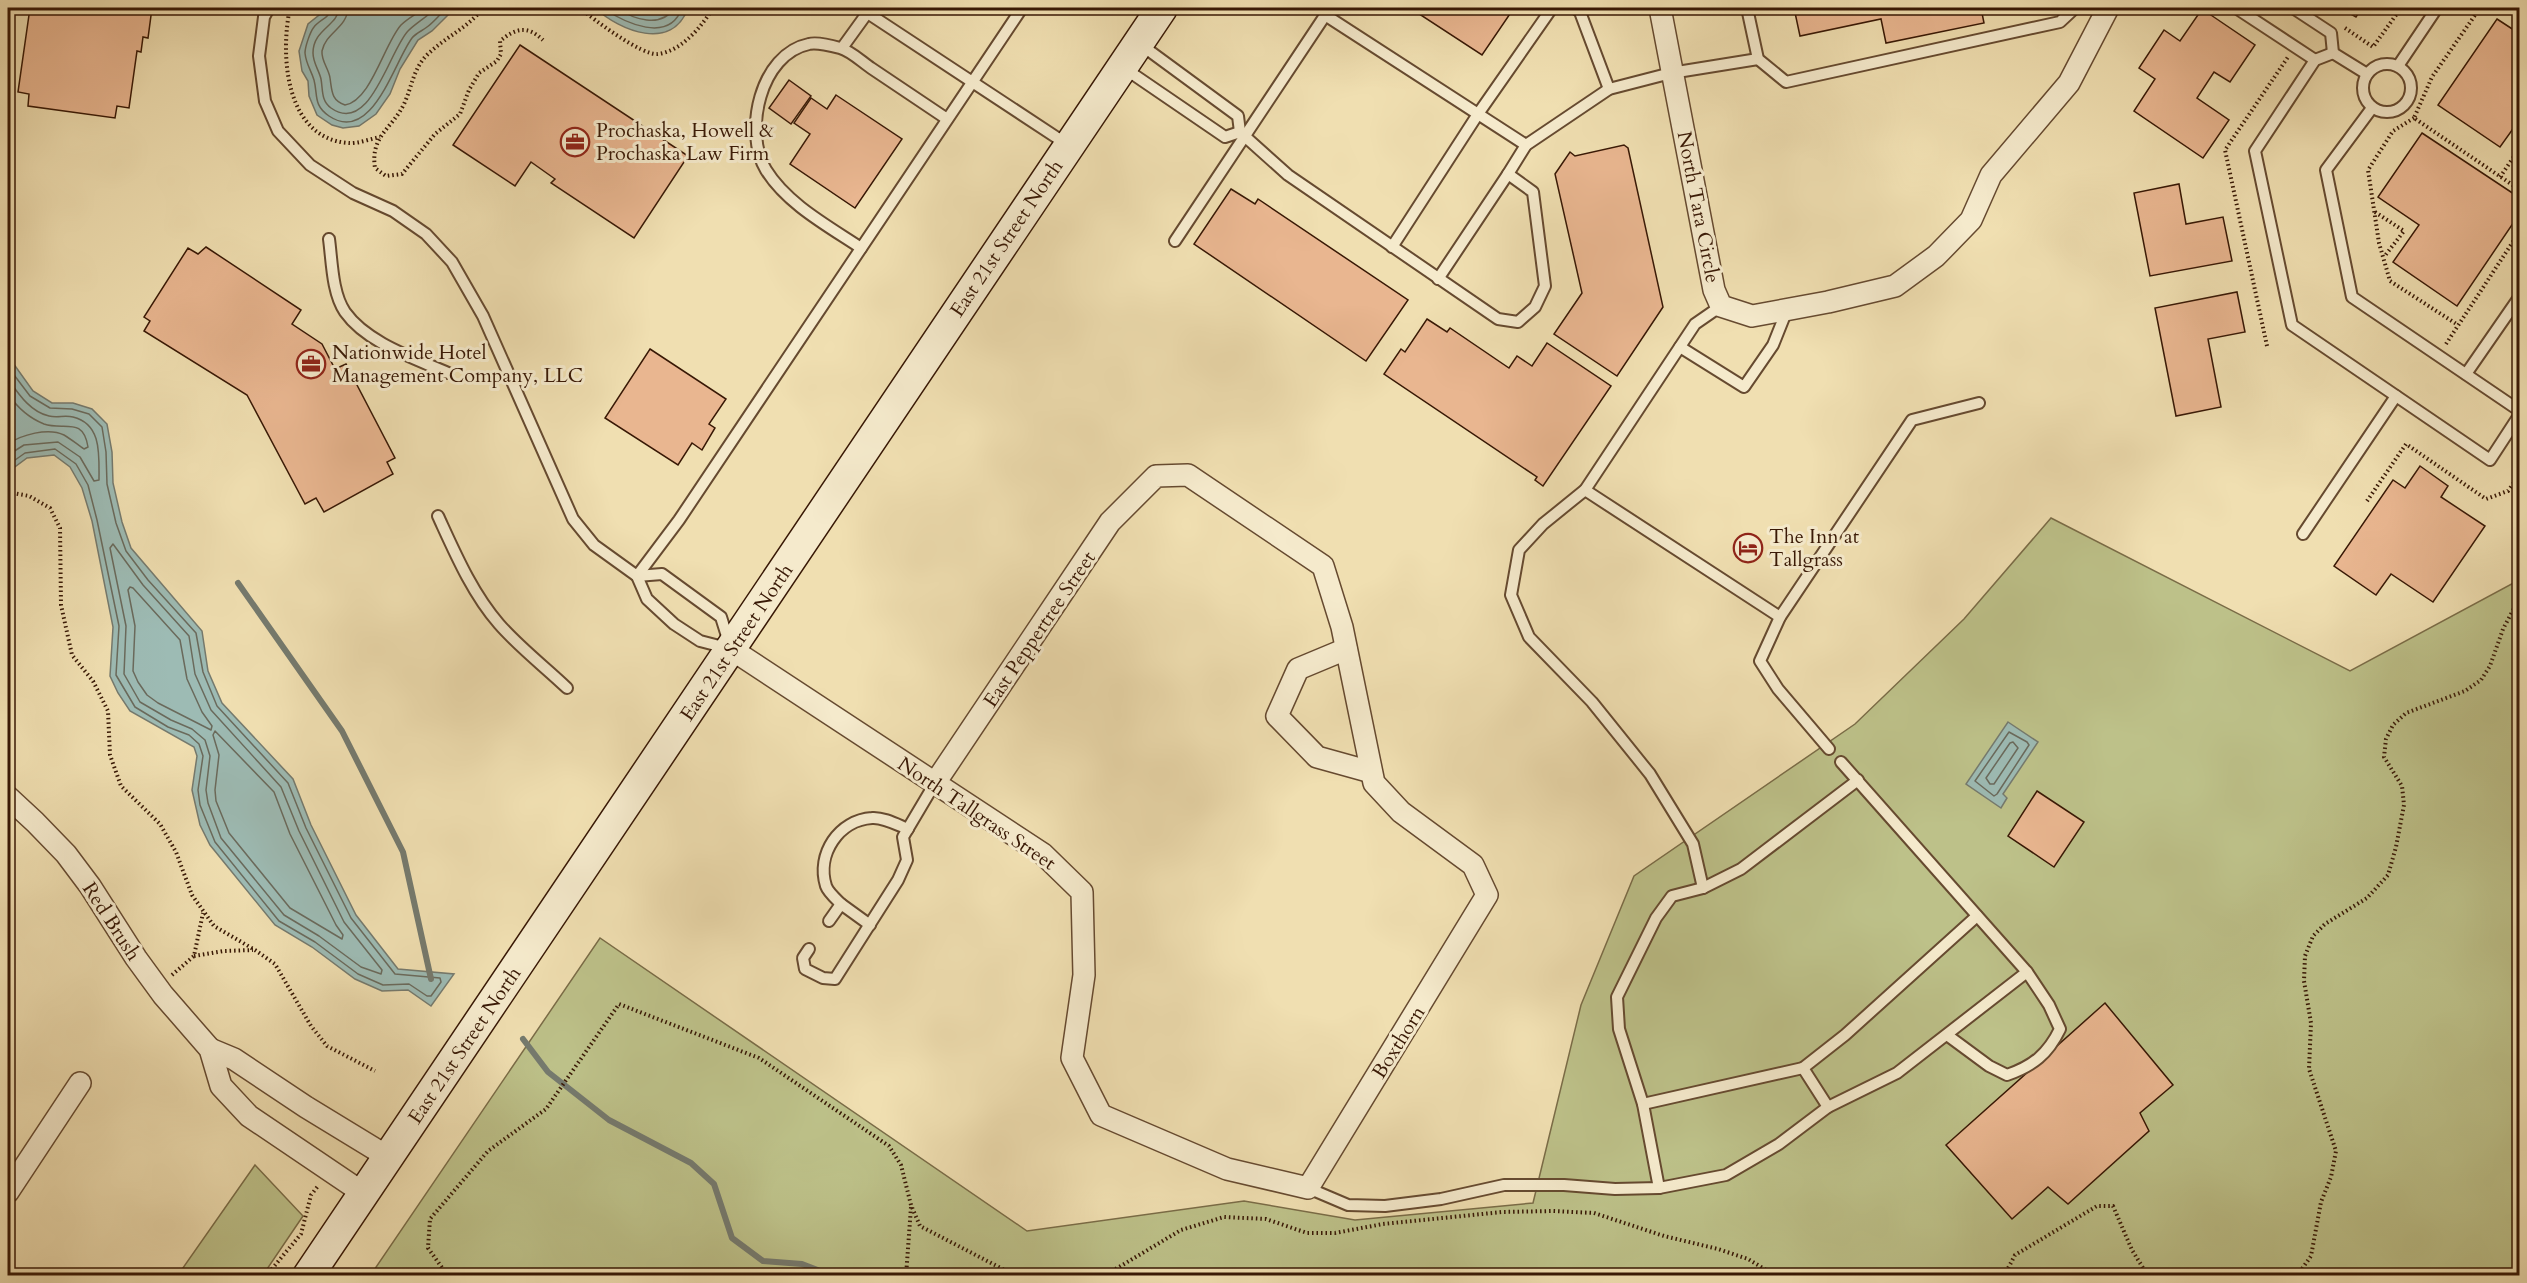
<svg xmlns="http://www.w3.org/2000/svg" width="2527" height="1283" viewBox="0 0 2527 1283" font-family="Cardo,serif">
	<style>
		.green { fill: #bdc189; stroke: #7a6c47; stroke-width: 1.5 }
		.water { fill: #9dbbb4; stroke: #757a6e; stroke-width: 1.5 }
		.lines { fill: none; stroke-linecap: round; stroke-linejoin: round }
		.shore { stroke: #6a6a5c; stroke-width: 1.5 }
		.stream { stroke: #757a6e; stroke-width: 6 }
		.building { fill: #e9b690; stroke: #381805; stroke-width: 1.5 }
		.lane-casing { stroke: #664a30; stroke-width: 14 }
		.street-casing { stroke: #664a30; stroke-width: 24 }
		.secondary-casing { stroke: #381805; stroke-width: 33 }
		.path { stroke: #381805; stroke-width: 4; stroke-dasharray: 1.5 3; stroke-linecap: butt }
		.lane { stroke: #f5eacc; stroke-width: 10 }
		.street { stroke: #f5eacc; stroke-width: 21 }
		.secondary { stroke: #f5eacc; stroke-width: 30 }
		.labels { text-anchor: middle; stroke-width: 6; stroke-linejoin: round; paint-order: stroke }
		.poi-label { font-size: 20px; fill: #381805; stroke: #f5eacc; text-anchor: start }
		.street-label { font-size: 20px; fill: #381805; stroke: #f5eacc }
	</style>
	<rect width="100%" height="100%" fill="#f0dfb1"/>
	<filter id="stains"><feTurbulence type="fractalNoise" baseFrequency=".00333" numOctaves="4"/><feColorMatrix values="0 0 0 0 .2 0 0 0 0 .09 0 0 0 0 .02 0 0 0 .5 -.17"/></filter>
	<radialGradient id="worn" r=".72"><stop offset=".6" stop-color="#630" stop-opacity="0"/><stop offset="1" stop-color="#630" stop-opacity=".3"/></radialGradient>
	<!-- green -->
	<g class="green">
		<path d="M2051 518 2350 671 2519 580 2520 985 2517 1030 2520 1034 2519 1275 370 1276 600 938 1027 1231 1244 1201 1355 1220 1533 1203 1581 1005 1634 876 1855 724 1964 619Z"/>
		<path d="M255 1165 303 1216 263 1275H178Z"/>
	</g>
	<!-- water -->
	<g class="water">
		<path d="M328 8H455L432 31 418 40 400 69 390 94 376 114 359 126 343 128 332 125 317 115 309 96 308 81 302 71 299 51 308 24Z"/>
		<path d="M595 8H688C672 52 620 31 595 8Z"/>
		<path d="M8 356 33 391 52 403H73L92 409 107 424 112 452 113 483 122 522 131 548 202 631 208 671 222 703 293 779 311 825 356 915 398 969 454 974 431 1006 408 990 382 991 355 979 312 947 275 925 210 845 200 825 192 790 197 756 194 747 130 711 118 693 110 676 113 627 92 521 82 488 70 467 54 455 27 458 8 472Z"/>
		<path d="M2008 722 2038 742 2003 794 2007 798 2001 808 1966 784Z"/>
	</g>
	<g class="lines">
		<!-- shore -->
		<g class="shore">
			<path d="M331 8C330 18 319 20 314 27 310 32 305 47 305 53 306 64 311 70 314 80 318 95 313 105 329 116 372 145 394 62 412 38 416 33 422 31 427 27 434 22 440 14 447 8"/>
			<path d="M339 8C338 26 313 29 313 53 313 63 319 70 321 79 323 90 321 101 331 108 370 136 389 51 408 31 416 23 427 17 436 8"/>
			<path d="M348 8C347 28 326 32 322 51 321 61 329 69 330 78 332 91 331 100 345 105 371 101 384 44 401 25 408 18 417 14 424 8"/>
			<path d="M603 8C625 23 669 44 682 8"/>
			<path d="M617 8C633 19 661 29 674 8"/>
			<path d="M8 367 30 396 50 408 72 409 89 414 102 427 106 452 107 484 116 523 126 551 148 580 196 633 203 672 217 706 288 783 306 828 351 918 395 974 440 978 441 982 431 996H427L409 984 383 985 358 974 315 942 279 921 215 842 200 805 198 790 203 756 199 744 189 735 168 727 135 707 116 675 119 626 97 520 88 485 76 464 55 449 25 453 8 465"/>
			<path d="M8 379C18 393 30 412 49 416 57 418 65 415 73 417 102 424 99 455 99 480L94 481 80 457 58 442 24 445 8 455"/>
			<path d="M8 394C17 407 29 418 44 424 64 431 83 416 88 447L84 449C78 445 71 439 64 435 48 427 21 435 8 444"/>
			<path d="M113 544 143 585 189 636 195 674 211 710 281 787 299 831 344 922 382 970 381 974 361 967 319 936 284 915 221 838 208 803 206 790 210 756 205 740 192 729 171 720 140 702 124 674 126 626 110 548Z"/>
			<path d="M130 587 133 588 180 640 187 679 202 712 212 726 211 730 158 703 147 695 138 682 133 671 135 626 128 590Z"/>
			<path d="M215 731 274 792 290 834 336 925 343 935 342 939 290 908 229 833 216 801 215 790 219 755 213 735Z"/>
			<path d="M2009 732 2027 742 2029 745 1997 794 1994 796 1975 781Z"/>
			<path d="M2013 742 2018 748 1994 784H1990L1986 778 2010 743Z"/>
		</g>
		<!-- stream -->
		<g class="stream">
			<path d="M238 583 342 731 403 852 431 979"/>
			<path d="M523 1039 548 1072 609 1120 691 1163 714 1184 732 1238 763 1261 802 1264 833 1276"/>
		</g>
	</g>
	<!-- building -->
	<g class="building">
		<path d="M30 8H152L148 38 143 37 141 52 137 51 129 108 117 106 115 118 28 106 29 94 18 92Z"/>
		<path d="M1410 8H1514L1482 55Z"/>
		<path d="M1794 8H1981L1984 23 1886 43 1881 19 1800 36Z"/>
		<path d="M2340 8H2362L2356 17Z"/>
		<path d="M2202 9 2255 45 2230 82 2214 72 2197 98 2229 120 2203 158 2134 111 2155 79 2139 68 2164 30 2180 41Z"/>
		<path d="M2497 19 2520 34V119L2500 147 2438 105Z"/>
		<path d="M520 45 688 156 634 238 551 183 555 179 531 162 515 186 453 145Z"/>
		<path d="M789 80 811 96 791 124 769 108Z"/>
		<path d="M836 95 902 139 855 208 790 164 810 134 794 123 811 98 827 109Z"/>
		<path d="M2422 133 2520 198V213L2457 306 2393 262 2419 225 2378 197Z"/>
		<path d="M1624 145 1628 148 1663 307 1617 376 1554 334 1582 293 1555 174 1570 152 1575 156Z"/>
		<path d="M2179 184 2186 224 2223 217 2232 261 2150 276 2134 193Z"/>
		<path d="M1231 189 1255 204 1258 199 1408 300 1366 361 1194 244Z"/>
		<path d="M206 247 301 310 292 324 322 344 335 369 346 364 395 458 387 462 393 474 324 512 316 498 305 504 247 395 144 331 150 321 144 317 188 248 198 254Z"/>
		<path d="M2237 292 2245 332 2208 339 2221 407 2176 416 2155 308Z"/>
		<path d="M1427 319 1447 332 1450 328 1509 368 1517 356 1532 366 1547 343 1611 386 1543 486 1535 480 1537 477 1384 374 1401 349 1405 352Z"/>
		<path d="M650 349 726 399 709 424 715 428 702 450 692 443 678 465 605 418Z"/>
		<path d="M2420 466 2448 486 2441 497 2485 526 2433 602 2391 574 2376 595 2334 566 2393 480 2405 488Z"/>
		<path d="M2037 791 2084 822 2054 867 2008 836Z"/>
		<path d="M2105 1003 2173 1085 2140 1113 2149 1131 2068 1204 2048 1187 2012 1219 1946 1145Z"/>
	</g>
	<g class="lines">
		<!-- lane casing -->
		<g class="lane-casing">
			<g id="lane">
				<path d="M269 8 264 17 259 56 265 101 278 131 310 165 353 193 393 211 426 234 452 262 483 316 573 519 594 545 637 576 647 599 674 624 700 641 731 649 721 617 662 574 637 576"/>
				<path d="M860 8 1068 145"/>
				<path d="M1575 8 1580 12 1609 89"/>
				<path d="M1747 8 1758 59 1786 82 2060 22 2075 8"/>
				<path d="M2236 8 2315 60"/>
				<path d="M2293 8 2331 33 2333 53"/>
				<path d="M1325 15 1526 145"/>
				<path d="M1140 44 1238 116 1240 132 1288 175 1498 319 1518 322 1535 307 1545 286 1533 192 1508 174 1526 145 1609 89 1671 73 1758 59"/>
				<path d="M842 48 868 12"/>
				<path d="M2333 53 2315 60 2255 151 2292 325 2490 460 2520 414"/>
				<path d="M2333 53 2367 74"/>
				<circle cx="2387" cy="88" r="24"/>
				<path d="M2398 66 2437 8"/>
				<path d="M1124 68 1225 137 1240 132"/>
				<path d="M2372 108 2326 170 2352 297 2520 411"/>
				<path d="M329 239C332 261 332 293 345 312 367 343 414 358 448 373"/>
				<path d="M1175 241 1330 8"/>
				<path d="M1392 247 1478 114 1552 8"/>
				<path d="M861 248C828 226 787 204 766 170 743 132 760 54 809 44 816 42 833 46 840 48 851 51 862 62 871 68 896 85 922 102 947 119"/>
				<path d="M1438 279 1508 174"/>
				<path d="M1680 347 1744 387 1773 345 1787 310"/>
				<path d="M2466 374 2520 296"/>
				<path d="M1585 490 1780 617"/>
				<path d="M438 516C455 553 472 593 499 624 519 647 545 667 567 688"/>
				<path d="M2303 534 2396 396"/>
				<path d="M637 576 679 520 1022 8"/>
				<path d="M1829 749 1778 689 1760 661 1780 617 1912 420 1979 403"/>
				<path d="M1703 888 1693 844 1650 774 1592 702 1529 637 1511 595 1519 550 1543 524 1585 490 1695 324 1721 306"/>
				<path d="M841 904C836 899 828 892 826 886 816 854 839 820 872 818 883 817 898 825 908 829"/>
				<path d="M829 921 841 904 870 925"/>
				<path d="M809 949 803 958 805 969 823 978 835 979 898 880 907 860 903 837 935 783"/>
				<path d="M1947 1035 1989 1066 2007 1075C2033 1066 2048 1054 2060 1029L2049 1005 2027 972"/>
				<path d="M1643 1104 1803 1068"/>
				<path d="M1828 1107 1803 1068 1845 1035 1977 916"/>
				<path d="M1308 1188 1348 1205 1385 1206 1441 1199 1504 1185H1564L1615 1189 1659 1188 1726 1175 1779 1144 1828 1107 1897 1073 2027 972 1841 762"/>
				<path d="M1659 1188 1643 1104 1619 1029 1617 997 1656 918 1672 896 1703 888 1741 869 1858 780"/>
			</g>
		</g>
		<!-- street casing -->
		<g class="street-casing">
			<g id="street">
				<path d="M1660 8 1714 290 1721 306 1752 316 1828 302 1895 286 1936 256 1971 220 1991 175 2069 83 2108 8"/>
				<path d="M731 649 1043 854 1082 892 1084 975 1072 1058 1101 1115 1227 1169 1308 1188 1487 895 1473 865 1401 812 1374 783 1342 627 1323 566 1188 475 1156 476 1110 522 935 783"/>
				<path d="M1346 649 1298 669 1277 716 1317 757 1371 772"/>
				<path d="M8 797 35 822 66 854 90 886 136 958 163 995 210 1049 221 1086 249 1116 363 1193"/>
				<path d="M210 1049 234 1059 306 1107 388 1157"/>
				<path d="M8 1192 80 1083"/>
			</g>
		</g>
		<!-- secondary casing -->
		<g class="secondary-casing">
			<path id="secondary" d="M308 1276 1162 8"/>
		</g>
		<!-- path -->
		<g class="path">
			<path d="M290 8C280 55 285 138 348 143 357 144 370 139 380 137"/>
			<path d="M483 8C468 28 445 37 427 55 413 69 412 87 404 104 392 129 370 136 375 168L386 176 402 174 435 134 460 114 469 90 479 73 497 61 501 54 500 41C516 28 527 25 543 40"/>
			<path d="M580 8C593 19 642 56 658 54 682 51 702 26 713 8"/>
			<path d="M2480 8 2432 77 2414 118 2520 190"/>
			<path d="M2514 8 2520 11"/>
			<path d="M2345 28 2373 47 2401 8"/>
			<path d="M2414 118 2393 131 2368 170 2379 243 2390 281 2458 325"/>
			<path d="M2500 177 2520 148"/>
			<path d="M2375 212 2404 231 2384 257"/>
			<path d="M2446 344 2520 231"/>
			<path d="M2267 346 2225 150 2288 57"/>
			<path d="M8 492 29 496 50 508 60 528 61 605 72 655 93 681 108 711 110 755 121 786 160 824 176 852 192 895 214 926 255 950 275 964 311 1026 327 1046 375 1071"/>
			<path d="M2367 501 2406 444 2486 499 2508 491 2520 474"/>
			<path d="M194 956 224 951 253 950"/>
			<path d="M172 975 194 956 203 913"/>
			<path d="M266 1276 301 1234 311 1195 318 1186"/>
			<path d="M444 1276 443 1269 428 1248 430 1219 488 1151 546 1109 619 1004 759 1058 889 1146 901 1165 911 1205 920 1226 1016 1276"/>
			<path d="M906 1276 911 1207"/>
			<path d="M1104 1276 1181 1230 1224 1217 1266 1219 1307 1233H1335L1383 1224 1502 1212 1553 1211 1594 1213 1664 1236 1718 1249 1748 1259 1776 1276"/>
			<path d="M2004 1276 2015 1255 2097 1206H2113L2132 1250 2148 1276"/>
			<path d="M2297 1276 2311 1256 2321 1202 2331 1177 2336 1151 2309 1069 2311 1023 2304 981 2305 956 2313 936 2325 924 2367 898 2388 875 2396 847 2404 805 2402 786 2384 757 2386 739 2393 725 2406 713 2465 691 2481 680 2490 666 2503 629 2520 597"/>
		</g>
		<!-- lane -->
		<use href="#lane" class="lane"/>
		<!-- street -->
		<use href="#street" class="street"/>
		<!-- secondary -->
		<use href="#secondary" class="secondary"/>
	</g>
	<!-- icons -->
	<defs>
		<g id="office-ring" transform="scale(1.5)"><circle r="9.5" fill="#f5eacc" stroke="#8f2418" stroke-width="1.5"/><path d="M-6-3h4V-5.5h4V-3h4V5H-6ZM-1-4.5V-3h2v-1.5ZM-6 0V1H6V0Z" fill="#8f2418"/></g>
		<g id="hotel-ring" transform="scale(1.5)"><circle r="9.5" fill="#f5eacc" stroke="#8f2418" stroke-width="1.5"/><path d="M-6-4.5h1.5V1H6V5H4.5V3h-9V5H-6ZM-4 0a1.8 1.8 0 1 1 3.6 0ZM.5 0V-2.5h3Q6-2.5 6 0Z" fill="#8f2418"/></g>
	</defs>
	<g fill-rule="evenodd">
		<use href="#office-ring" x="575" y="142"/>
		<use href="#office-ring" x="311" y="364"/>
		<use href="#hotel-ring" x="1748" y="548"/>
	</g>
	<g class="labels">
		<!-- poi labels -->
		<g class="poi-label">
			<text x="596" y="137">Prochaska, Howell &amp;<tspan x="596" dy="23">Prochaska Law Firm</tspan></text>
			<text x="332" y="359">Nationwide Hotel<tspan x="332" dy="23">Management Company, LLC</tspan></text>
			<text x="1769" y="543">The Inn at<tspan x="1769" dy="23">Tallgrass</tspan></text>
		</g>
		<!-- street labels -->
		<g class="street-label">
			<text transform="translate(1699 207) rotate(79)" y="7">North Tara Circle</text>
			<text transform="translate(1006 238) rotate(-56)" y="7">East 21st Street North</text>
			<text transform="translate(1039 629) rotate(-56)" y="7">East Peppertree Street</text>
			<text transform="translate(736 642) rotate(-56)" y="7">East 21st Street North</text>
			<text transform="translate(977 813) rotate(34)" y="7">North Tallgrass Street</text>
			<text transform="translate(112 921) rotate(57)" y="7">Red Brush</text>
			<text transform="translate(1398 1042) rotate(-58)" y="7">Boxthorn</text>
			<text transform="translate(464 1045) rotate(-56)" y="7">East 21st Street North</text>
		</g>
	</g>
	<!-- margin -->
	<rect width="2527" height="1283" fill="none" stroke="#f0dfb1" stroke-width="30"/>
	<rect x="9" y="9" width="2509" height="1265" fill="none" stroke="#381805" stroke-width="3"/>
	<rect x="15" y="15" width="2497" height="1253" fill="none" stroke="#381805" stroke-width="1.5"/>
	<rect width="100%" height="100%" filter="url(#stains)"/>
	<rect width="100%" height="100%" fill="url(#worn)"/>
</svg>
